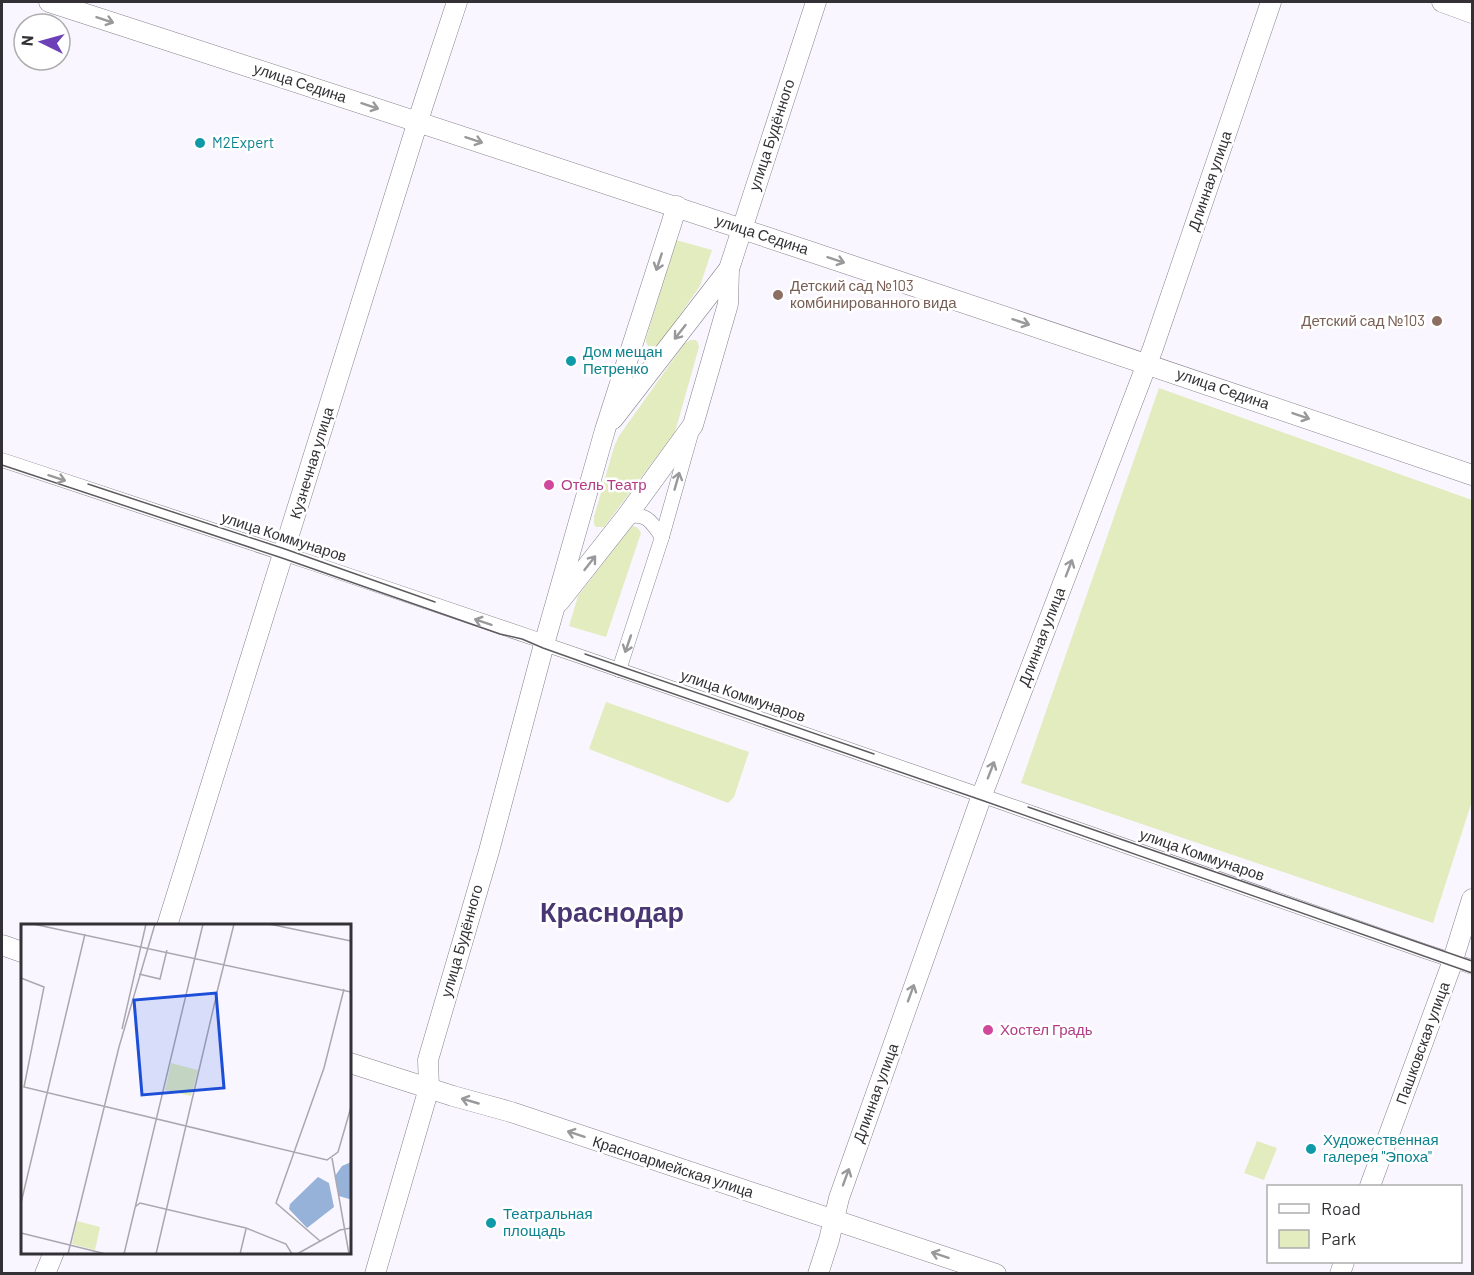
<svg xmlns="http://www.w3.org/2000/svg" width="1474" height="1275" viewBox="0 0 1474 1275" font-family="Barlow,sans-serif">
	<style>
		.green { fill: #e2ecbf }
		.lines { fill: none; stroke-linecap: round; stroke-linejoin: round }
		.street-casing { stroke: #86828a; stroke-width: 15 }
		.secondary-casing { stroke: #86828a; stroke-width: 21 }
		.street { stroke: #fff; stroke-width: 14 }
		.secondary { stroke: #fff; stroke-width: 20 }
		.tram { stroke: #5e5b60; stroke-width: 1.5 }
		.oneway { stroke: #99989a }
		.culture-dot { fill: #0f9aa8; stroke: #fff; stroke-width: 2 }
		.education-dot { fill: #8d6e63; stroke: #fff; stroke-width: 2 }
		.hotel-dot { fill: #d1479c; stroke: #fff; stroke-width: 2 }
		.labels { text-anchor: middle; stroke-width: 5; stroke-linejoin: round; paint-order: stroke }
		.street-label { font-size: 15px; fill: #333135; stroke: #fff }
		.culture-label { font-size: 15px; fill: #0d838f; stroke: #fff; text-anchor: start }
		.education-label { font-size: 15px; fill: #785e54; stroke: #fff; text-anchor: start }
		.hotel-label { font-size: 15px; fill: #b23c85; stroke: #fff; text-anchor: start }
		.town-label { font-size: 27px; font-weight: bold; fill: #493672; stroke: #fff }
		.inset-road { fill: none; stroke: #aaa7ae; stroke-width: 1.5 }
		.view { fill: #1d4ed8; fill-opacity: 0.15; stroke: #1d4ed8; stroke-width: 3 }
		.inset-edge { fill: none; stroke: #333135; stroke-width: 3 }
	</style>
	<rect width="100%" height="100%" fill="#faf6ff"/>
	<!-- green -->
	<g class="green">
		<path d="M676 240 712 250 700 286 658 346H648L646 342V339Z"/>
		<path d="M691 340H696L698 343 699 347 675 432 604 527H596L594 524V517L614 447 619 436 685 343Z"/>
		<path d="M1159 388 1472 500V801L1433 923 1021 783Z"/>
		<path d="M633 526 638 528 641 533 606 637 569 626 578 596 630 528Z"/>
		<path d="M606 702 749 752 734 797 728 803 589 749Z"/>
		<path d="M1257 1141 1277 1148 1264 1180 1244 1173Z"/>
	</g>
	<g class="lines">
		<!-- street casing -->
		<g class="street-casing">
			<g id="street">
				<path d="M2 460 315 564 539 640 544 644 582 657 1006 804 1424 951 1472 967"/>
				<path d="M626 517C646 512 651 521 662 537"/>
				<path d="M619 670 662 537 691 434"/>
			</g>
		</g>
		<!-- secondary casing -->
		<g class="secondary-casing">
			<g id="secondary">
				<path d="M49 2C525 156 999 313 1472 475"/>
				<path d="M1442 2 1472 13"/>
				<path d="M613 419 729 269"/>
				<path d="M559 602 626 517 693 425 728 304 729 269 816 2"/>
				<path d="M167 926 423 105 457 2"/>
				<path d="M2 945 22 952"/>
				<path d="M350 1063 453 1096 511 1112 996 1274"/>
				<path d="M1370 1186 1451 966 1472 899"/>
				<path d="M45 1274 54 1252"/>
				<path d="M375 1274 429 1088 428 1060 489 851 543 648 605 430 677 206"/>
				<path d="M818 1274 829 1240 839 1198 982 795 1153 348 1271 2"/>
				<path d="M1340 1274 1344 1262"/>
			</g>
		</g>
		<!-- street -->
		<use href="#street" class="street"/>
		<!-- secondary -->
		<use href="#secondary" class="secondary"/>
		<!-- tram -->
		<g class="tram">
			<path d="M2 465 282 558 500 634 522 639 543 648 619 675 984 801 1472 973"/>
			<path d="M88 484 285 549 435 602"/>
			<path d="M585 654 874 754"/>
			<path d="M1028 807 1472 961"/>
		</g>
	</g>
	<!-- one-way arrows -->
	<defs><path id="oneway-shaft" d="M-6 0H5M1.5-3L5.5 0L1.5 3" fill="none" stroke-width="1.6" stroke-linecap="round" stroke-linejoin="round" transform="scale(1.5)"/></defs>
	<g class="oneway">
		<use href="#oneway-shaft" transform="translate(105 20) rotate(18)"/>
		<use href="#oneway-shaft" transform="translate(370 106) rotate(18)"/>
		<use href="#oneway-shaft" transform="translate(474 140) rotate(18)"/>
		<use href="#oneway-shaft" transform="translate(836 260) rotate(18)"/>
		<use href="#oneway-shaft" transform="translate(659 262) rotate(108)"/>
		<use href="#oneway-shaft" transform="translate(1021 322) rotate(18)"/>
		<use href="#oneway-shaft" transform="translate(680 332) rotate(128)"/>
		<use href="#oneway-shaft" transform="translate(1301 416) rotate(19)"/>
		<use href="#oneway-shaft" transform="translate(57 478) rotate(18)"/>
		<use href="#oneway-shaft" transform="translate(677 481) rotate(-74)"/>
		<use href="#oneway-shaft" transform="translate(590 563) rotate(-52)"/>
		<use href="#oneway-shaft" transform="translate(1069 568) rotate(-69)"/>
		<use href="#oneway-shaft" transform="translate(483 622) rotate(-161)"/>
		<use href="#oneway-shaft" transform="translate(628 644) rotate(109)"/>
		<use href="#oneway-shaft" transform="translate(991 770) rotate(-69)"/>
		<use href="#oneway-shaft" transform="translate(911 993) rotate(-70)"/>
		<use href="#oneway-shaft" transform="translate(470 1101) rotate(-164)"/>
		<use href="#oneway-shaft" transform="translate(576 1134) rotate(-162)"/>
		<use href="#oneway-shaft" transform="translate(846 1177) rotate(-70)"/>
		<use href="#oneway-shaft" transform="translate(940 1255) rotate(-162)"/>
	</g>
	<!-- markers -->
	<g class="culture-dot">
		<circle cx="200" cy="143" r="6"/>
		<circle cx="571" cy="361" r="6"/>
		<circle cx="1311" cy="1149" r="6"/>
		<circle cx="491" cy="1223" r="6"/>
	</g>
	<g class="education-dot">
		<circle cx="778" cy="295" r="6"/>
		<circle cx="1437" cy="321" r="6"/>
	</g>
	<g class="hotel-dot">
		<circle cx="549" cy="485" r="6"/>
		<circle cx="988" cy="1030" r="6"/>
	</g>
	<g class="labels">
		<!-- street labels -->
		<g class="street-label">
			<text transform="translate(300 83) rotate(18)" y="5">улица Седина</text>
			<text transform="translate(772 135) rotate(-72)" y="5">улица Будённого</text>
			<text transform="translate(1210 181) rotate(-71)" y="5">Длинная улица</text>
			<text transform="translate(762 235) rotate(18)" y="5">улица Седина</text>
			<text transform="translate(1223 389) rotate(19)" y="5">улица Седина</text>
			<text transform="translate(312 463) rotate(-73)" y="5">Кузнечная улица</text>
			<text transform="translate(284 537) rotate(18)" y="5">улица Коммунаров</text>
			<text transform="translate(1042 637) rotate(-69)" y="5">Длинная улица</text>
			<text transform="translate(743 696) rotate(19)" y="5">улица Коммунаров</text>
			<text transform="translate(1202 855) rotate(19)" y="5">улица Коммунаров</text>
			<text transform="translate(462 941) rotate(-74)" y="5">улица Будённого</text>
			<text transform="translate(1423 1043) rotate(-70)" y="5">Пашковская улица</text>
			<text transform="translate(876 1093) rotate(-70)" y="5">Длинная улица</text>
			<text transform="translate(673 1167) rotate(18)" y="5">Красноармейская улица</text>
		</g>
		<!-- culture labels -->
		<g class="culture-label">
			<text x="212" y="148">M2Expert</text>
			<text x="583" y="357">Дом мещан<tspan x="583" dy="17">Петренко</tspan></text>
			<text x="1323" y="1145">Художественная<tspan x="1323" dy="17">галерея "Эпоха"</tspan></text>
			<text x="503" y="1219">Театральная<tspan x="503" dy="17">площадь</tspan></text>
		</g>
		<!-- education labels -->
		<g class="education-label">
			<text x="790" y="291">Детский сад №103<tspan x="790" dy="17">комбинированного вида</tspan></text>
			<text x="1425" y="326" text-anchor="end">Детский сад №103</text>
		</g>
		<!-- hotel labels -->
		<g class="hotel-label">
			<text x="561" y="490">Отель Театр</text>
			<text x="1000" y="1035">Хостел Градь</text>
		</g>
		<!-- town labels -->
		<g class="town-label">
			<text x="612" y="922">Краснодар</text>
		</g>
	</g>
	<!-- overview -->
	<g transform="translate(21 924)">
		<rect width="330" height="330" fill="#faf6ff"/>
		<path d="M150 139 177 146 170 172 144 166ZM56 297 79 303 74 326 51 320Z" fill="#e2ecbf"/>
		<path d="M330 238V274L328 275 318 272 314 252 321 242ZM297 253 308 259 313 283 286 304 268 285 269 280Z" fill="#96b2d9"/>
		<path class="inset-road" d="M12 0 330 68M248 0 330 17M118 50 139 55 146 26M0 54 23 63 3 163 306 236 317 228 330 183M196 68 213 0M101 105 125 0M311 234 328 330M0 279 64 10M114 283 119 279 225 304 265 320 271 330M0 309 85 330M299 317 255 279 303 144 323 65M47 330 98 123 134 0M103 330 182 0M135 330 196 69M219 330 225 305M276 330 319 306 330 304"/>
		<path class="view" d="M195 69 203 164 121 171 113 76Z"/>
		<rect width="330" height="330" class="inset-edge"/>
	</g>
	<!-- border -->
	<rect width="1474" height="1275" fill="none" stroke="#333135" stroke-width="6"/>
	<!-- legend -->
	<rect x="1267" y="1185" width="195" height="78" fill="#ffffff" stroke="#adadae" stroke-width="1.5"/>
	<rect x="1279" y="1204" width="30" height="9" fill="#ffffff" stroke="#adadae" stroke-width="1.5"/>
	<text x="1321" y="1215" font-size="18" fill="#333135">Road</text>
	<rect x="1279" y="1230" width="30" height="18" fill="#e2ecbf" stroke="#adadae" stroke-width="1.5"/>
	<text x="1321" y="1245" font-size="18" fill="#333135">Park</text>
	<!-- north arrow -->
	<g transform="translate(42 42) rotate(275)"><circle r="28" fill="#ffffff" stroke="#adadae" stroke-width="1.5"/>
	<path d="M0-4.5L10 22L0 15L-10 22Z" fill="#6c40b7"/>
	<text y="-9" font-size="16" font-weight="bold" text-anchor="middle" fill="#333135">N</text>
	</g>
</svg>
